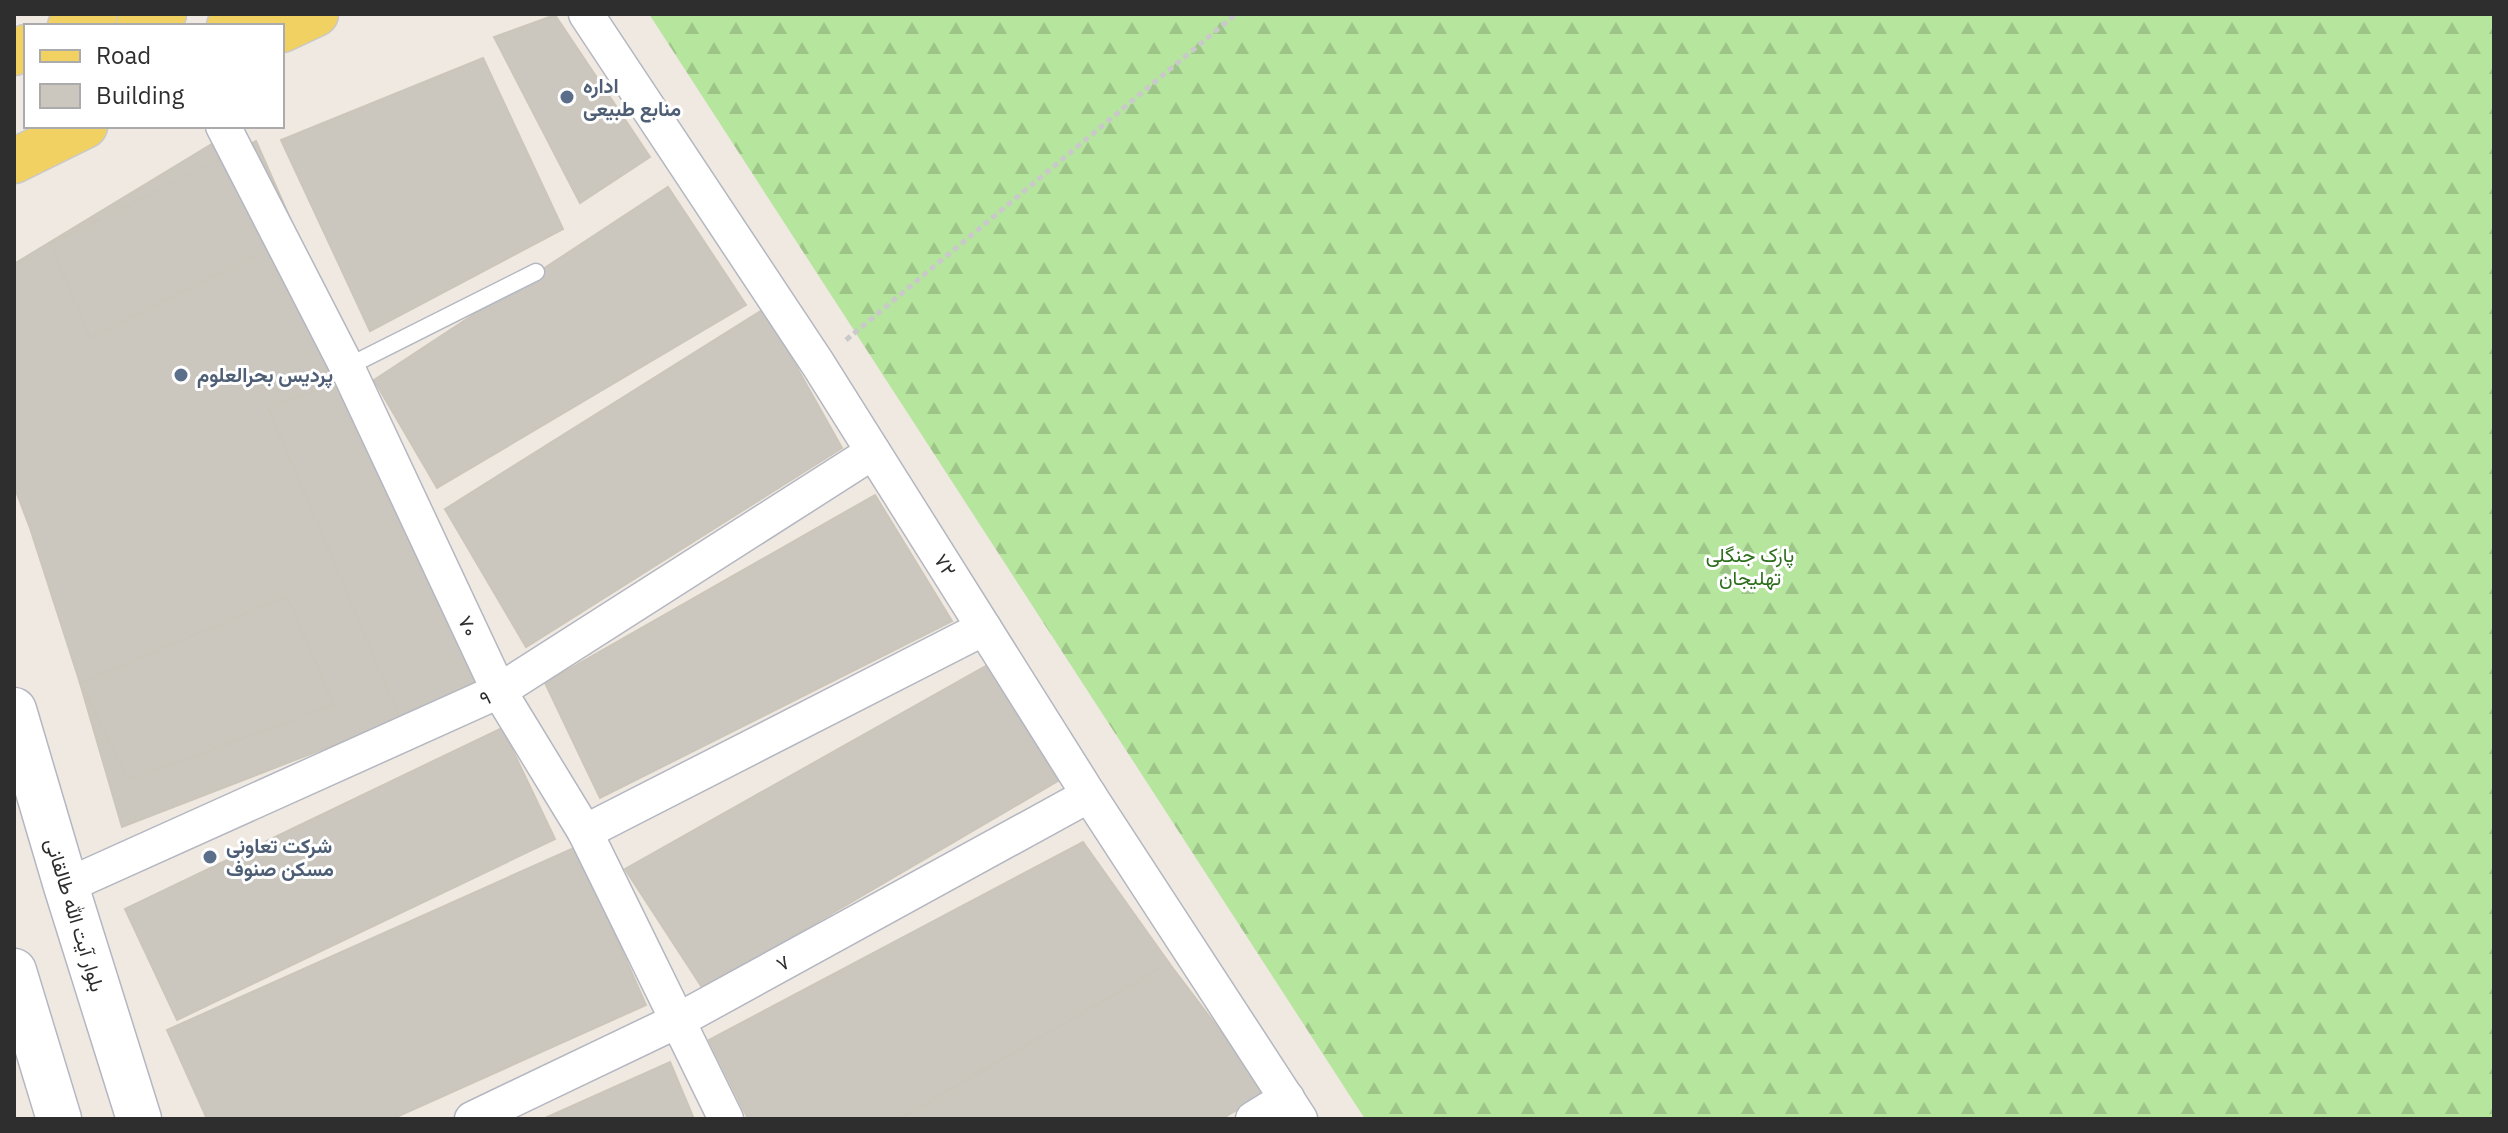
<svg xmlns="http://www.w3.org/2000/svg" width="2508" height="1133" viewBox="0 0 2508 1133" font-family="'IBM Plex Sans',Vazirmatn,sans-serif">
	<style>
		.forest { fill: url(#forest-firs) }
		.building { fill: #cbc7bf; stroke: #cbc5ba; stroke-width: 2 }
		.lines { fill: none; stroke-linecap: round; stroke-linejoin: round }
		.service-casing { stroke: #b4b7c1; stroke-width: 19 }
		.minor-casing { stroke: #b4b7c1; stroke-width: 37 }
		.secondary-casing { stroke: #b4b7c1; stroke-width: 47 }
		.primary-casing { stroke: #c9c9c9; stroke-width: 47 }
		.path { stroke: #c9c9c9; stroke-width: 5; stroke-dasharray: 6 4; stroke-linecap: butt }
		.service { stroke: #fff; stroke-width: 16 }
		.minor { stroke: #fff; stroke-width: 34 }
		.secondary { stroke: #fff; stroke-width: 44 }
		.primary { stroke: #f2d163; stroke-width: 44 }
		.service-dot { fill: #5c6f8a; stroke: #fff; stroke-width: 3 }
		.labels { text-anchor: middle; stroke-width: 6; stroke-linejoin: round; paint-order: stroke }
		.service-label { font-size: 20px; font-weight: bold; fill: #4e5e75; stroke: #fff; text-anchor: start }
		.park-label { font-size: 20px; fill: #2c6e1b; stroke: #fff }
		.street-label { font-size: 20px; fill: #2e2e2e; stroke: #fff }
	</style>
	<defs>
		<pattern id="forest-firs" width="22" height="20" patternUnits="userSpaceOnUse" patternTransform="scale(2)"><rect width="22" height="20" fill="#b6e59e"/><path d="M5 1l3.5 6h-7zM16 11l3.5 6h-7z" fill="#9dc588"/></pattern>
	</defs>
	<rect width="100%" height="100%" fill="#efe9e1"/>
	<!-- forest -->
	<path class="forest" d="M649 14H2494V1119H1365Z"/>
	<!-- building -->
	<g class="building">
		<path d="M555 15 650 157 580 203 494 37Z"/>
		<path d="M483 58 563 229 370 331 281 140Z"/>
		<path d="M240 127 486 686 122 827 80 683 30 528 14 486V264Z"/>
		<path d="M256 141 297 234 90 338 50 244Z"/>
		<path d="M668 187 746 305 437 488 374 380Z"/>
		<path d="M764 309 842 448 526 647 445 509Z"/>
		<path d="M342 381 486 686 400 718 268 408Z"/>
		<path d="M875 495 952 621 600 798 545 683Z"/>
		<path d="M287 596 334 705 129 780 80 683Z"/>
		<path d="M991 663 1058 781 703 989 625 869Z"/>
		<path d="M502 728 555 839 177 1020 125 909Z"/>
		<path d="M1083 842 1169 963 899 1119H748L709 1040Z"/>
		<path d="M576 847 646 1005 392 1119H207L167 1030Z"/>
		<path d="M1169 963 1267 1093 1221 1119H899Z"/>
		<path d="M670 1062 694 1119H543Z"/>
	</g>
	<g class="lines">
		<!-- service casing -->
		<g class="service-casing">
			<path id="service" d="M347 367 536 272"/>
		</g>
		<!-- minor casing -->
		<g class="minor-casing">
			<g id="minor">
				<path d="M586 14 818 364 1089 795 1300 1119"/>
				<path d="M223 126 347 367 499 691 585 832 726 1119"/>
				<path d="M585 832 984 628"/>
				<path d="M66 886 499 691 873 452"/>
				<path d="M472 1119 679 1020 1089 795"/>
				<path d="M1253 1119 1287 1098"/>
			</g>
		</g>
		<!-- secondary casing -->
		<g class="secondary-casing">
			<g id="secondary">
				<path d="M14 710 66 886 139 1119"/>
				<path d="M14 971 59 1119"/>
			</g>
		</g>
		<!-- primary casing -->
		<g class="primary-casing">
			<g id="primary">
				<path d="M70 26 95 14"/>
				<path d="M138 26 164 14"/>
				<path d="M229 26 255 14"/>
				<path d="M282 30 316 14"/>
				<path d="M14 53 26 47"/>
				<path d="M14 161 85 126"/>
			</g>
		</g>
		<!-- path -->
		<path class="path" d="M846 340 1236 14"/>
		<!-- service -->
		<use href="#service" class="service"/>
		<!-- minor -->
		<use href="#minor" class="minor"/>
		<!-- secondary -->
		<use href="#secondary" class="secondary"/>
		<!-- primary -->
		<use href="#primary" class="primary"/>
	</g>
	<!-- markers -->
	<g class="service-dot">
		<circle cx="567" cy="97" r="8"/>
		<circle cx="181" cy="375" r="8"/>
		<circle cx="210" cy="857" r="8"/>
	</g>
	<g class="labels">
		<!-- service labels -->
		<g class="service-label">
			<text x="583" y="93">اداره<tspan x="583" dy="23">منابع طبیعی</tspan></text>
			<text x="197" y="382">پردیس بحرالعلوم</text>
			<text x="226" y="853">شرکت تعاونی<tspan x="226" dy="23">مسکن صنوف</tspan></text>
		</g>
		<!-- park labels -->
		<g class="park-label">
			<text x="1750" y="562">پارک جنگلی<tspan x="1750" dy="23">تهلیجان</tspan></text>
		</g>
		<!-- street labels -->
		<g class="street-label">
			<text transform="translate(945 565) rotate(58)" y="7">۷۲</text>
			<text transform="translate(468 626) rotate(65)" y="7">۷۰</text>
			<text transform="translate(485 698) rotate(-24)" y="7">۹</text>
			<text transform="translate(75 915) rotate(73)" y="7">بلوار آیت الله طالقانی</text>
			<text transform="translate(783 963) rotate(-29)" y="7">۷</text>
		</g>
	</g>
	<!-- border -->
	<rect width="2508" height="1133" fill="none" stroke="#2e2e2e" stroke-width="32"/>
	<!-- legend -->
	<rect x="24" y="24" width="260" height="104" fill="#ffffff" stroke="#ababab" stroke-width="2"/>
	<rect x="40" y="50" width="40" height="12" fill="#f2d163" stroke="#ababab" stroke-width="2"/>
	<text x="96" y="64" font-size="24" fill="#2e2e2e">Road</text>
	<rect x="40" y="84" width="40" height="24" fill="#cbc7bf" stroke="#ababab" stroke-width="2"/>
	<text x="96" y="104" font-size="24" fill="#2e2e2e">Building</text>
</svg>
